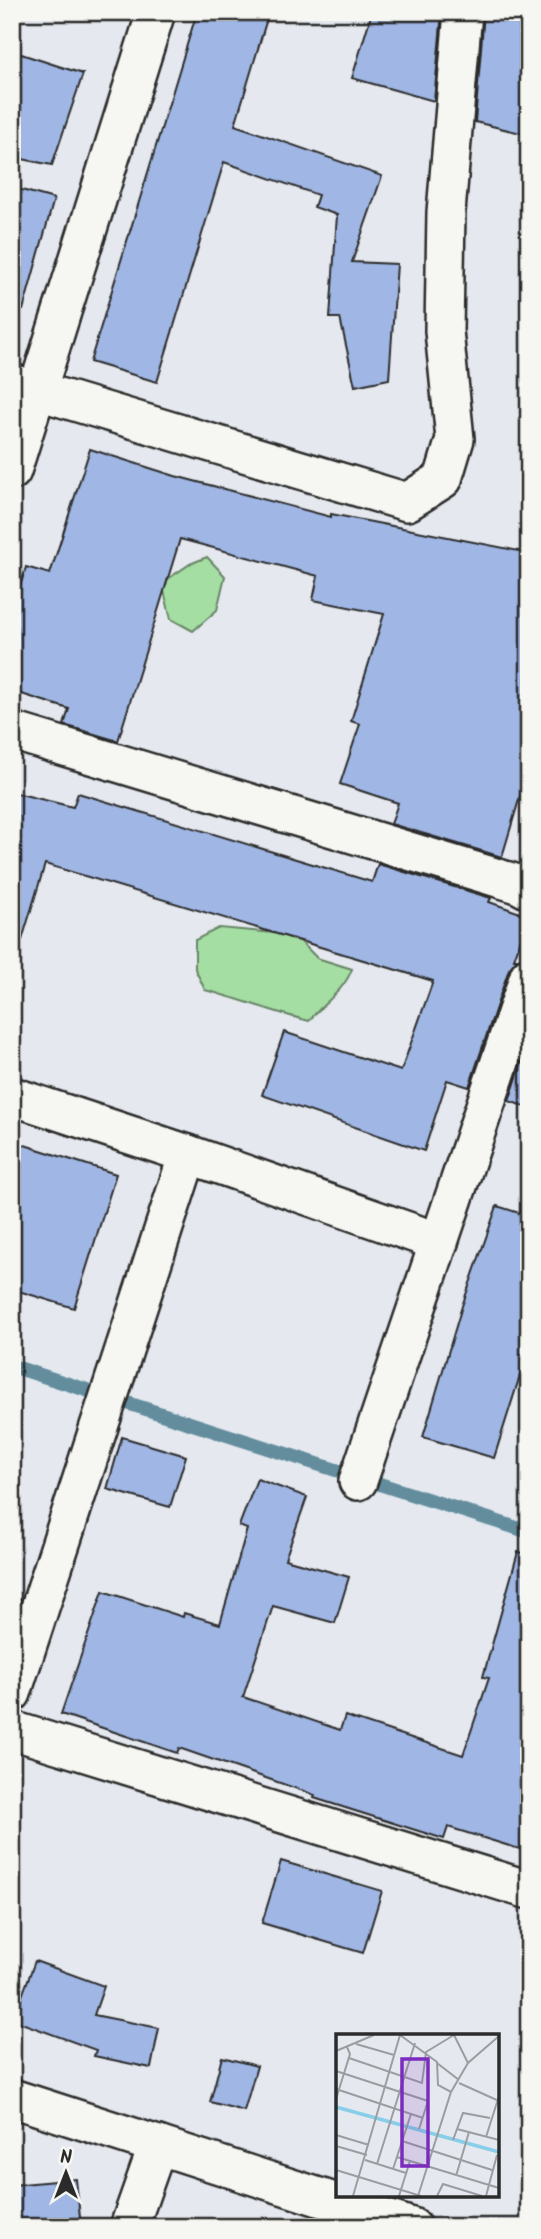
<svg xmlns="http://www.w3.org/2000/svg" width="541" height="2239" viewBox="0 0 541 2239" font-family="Kalam,sans-serif">
	<style>
		.green { fill: #a4dea3; stroke: #688467; stroke-width: 2 }
		.lines { fill: none; stroke-linecap: round; stroke-linejoin: round }
		.stream { stroke: #638d9d; stroke-width: 14 }
		.building { fill: #a0b7e5; stroke: #2b2b2b; stroke-width: 2 }
		.minor-casing { stroke: #2b2b2b; stroke-width: 42 }
		.minor { stroke: #f6f6f2; stroke-width: 37 }
		.inset-river { fill: none; stroke: #88cee9; stroke-width: 3.5 }
		.inset-road { fill: none; stroke: #9b9da1; stroke-width: 2 }
		.view { fill: #7b2cbf; fill-opacity: 0.15; stroke: #7b2cbf; stroke-width: 3.5 }
		.inset-edge { fill: none; stroke: #2b2b2b; stroke-width: 3.5 }
	</style>
	<rect width="100%" height="100%" fill="#e5e9ef"/>
	<filter id="ink" filterUnits="userSpaceOnUse"><feTurbulence type="fractalNoise" baseFrequency=".0143" numOctaves="2"/><feDisplacementMap in="SourceGraphic" scale="14" xChannelSelector="R" yChannelSelector="G"/><feConvolveMatrix kernelMatrix="1 2 1 2 8 2 1 2 1" color-interpolation-filters="sRGB"/></filter>
	<g filter="url(#ink)">
		<!-- green -->
		<g class="green">
			<path d="M207 557 225 576 217 610 193 631 171 619 162 583 190 564Z"/>
			<path d="M219 928 275 933 300 941 317 958 352 969C344 991 323 1003 309 1021 273 1012 240 999 205 990L195 969V940Z"/>
		</g>
		<g class="lines">
			<!-- stream -->
			<path class="stream" d="M12 1366 529 1532"/>
		</g>
		<!-- building -->
		<g class="building">
			<path d="M197 12H269L235 125 382 176 352 262 397 264 389 379 355 386 340 318H330L337 215 314 207 318 195 224 162 157 382 90 362Z"/>
			<path d="M372 12H442L434 101 352 78Z"/>
			<path d="M484 12H529V135L475 122Z"/>
			<path d="M12 51 83 74 52 165 12 157Z"/>
			<path d="M18 189 54 199 23 310 12 308V209Z"/>
			<path d="M90 449 175 476 331 517V514L529 553V766L502 857 391 824 398 803 340 784 360 724 351 721 384 614 313 600 318 576 180 539 118 741 64 725 69 709 12 691V613L26 567 50 574Z"/>
			<path d="M12 792 73 807 78 793 372 882 378 864 491 898 489 902 529 916 514 959H517L509 969 469 1087 447 1080 424 1151 262 1095 284 1032 401 1071 433 981 45 864 22 940 12 939Z"/>
			<path d="M529 1042V1108L509 1101Z"/>
			<path d="M12 1141 116 1174 74 1308 12 1289Z"/>
			<path d="M497 1206 529 1216V1347L494 1458 423 1437 462 1306Z"/>
			<path d="M122 1437 186 1456 170 1507 107 1489Z"/>
			<path d="M257 1479 307 1497 285 1559 349 1577 335 1623 273 1606 243 1697 340 1730 345 1716 463 1755 489 1678 483 1677 518 1552 529 1554V1852L448 1827 444 1839 314 1798 315 1795 179 1748 177 1753 61 1714 103 1591 183 1617 184 1613 220 1624 247 1529 239 1526Z"/>
			<path d="M281 1861 382 1891 363 1953 262 1923Z"/>
			<path d="M35 1961 104 1986 94 2015 159 2028 151 2068 94 2056 96 2050 13 2020Z"/>
			<path d="M222 2057 257 2066 244 2111 210 2102Z"/>
			<path d="M76 2179 81 2227H12V2185Z"/>
		</g>
		<g class="lines">
			<!-- minor casing -->
			<g class="minor-casing">
				<g id="minor">
					<path d="M12 383 407 502 443 479 455 439 444 331 446 212 463 12"/>
					<path d="M12 471 156 12"/>
					<path d="M12 731 518 884 529 890"/>
					<path d="M12 1096 188 1154 439 1242"/>
					<path d="M358 1481 529 976"/>
					<path d="M12 1693 188 1154"/>
					<path d="M12 1730 529 1890"/>
					<path d="M12 2098 412 2227"/>
					<path d="M129 2227 158 2145"/>
				</g>
			</g>
			<!-- minor -->
			<use href="#minor" class="minor"/>
		</g>
	</g>
	<!-- overview -->
	<g transform="translate(336 2034)">
		<rect width="163" height="163" fill="#e5e9ef"/>
		<path class="inset-river" d="M0 73 163 118"/>
		<path class="inset-road" d="M64 1 101 28 102 51 115 58M118 1 132 29M20 10 58 21M0 17 38 1M13 24 86 49 90 18 118 1M101 29 123 46M0 37 92 67 83 95M123 49 163 67M0 55 87 84M0 65 14 20 11 13M121 95 163 106M0 101 33 111M150 103 163 62M117 106 127 79 154 84M66 107 156 136M0 112 31 121M61 123 163 154M29 126 70 139M41 130 79 9M57 135 75 80M0 136 85 162M120 142 133 98M17 162 64 1M63 162 74 127M82 162 115 58 132 29 163 2M101 162 107 150 146 162M150 162 161 121"/>
		<path class="view" d="M66 25H92V132H66Z"/>
		<rect width="163" height="163" class="inset-edge"/>
	</g>
	<!-- margin -->
	<rect width="541" height="2239" fill="none" stroke="#f6f6f2" stroke-width="42"/>
	<rect x="21" y="21" width="499" height="2197" fill="none" stroke="#2b2b2b" stroke-width="2.5" filter="url(#ink)"/>
	<!-- north arrow -->
	<g transform="translate(66 2173)" stroke="#f6f6f2" stroke-width="5" paint-order="stroke">
	<path d="M0-5L12 26L0 18L-12 26Z" fill="#2b2b2b"/>
	<text y="-10" font-size="19" font-weight="bold" text-anchor="middle" fill="#2b2b2b">N</text>
	</g>
</svg>
